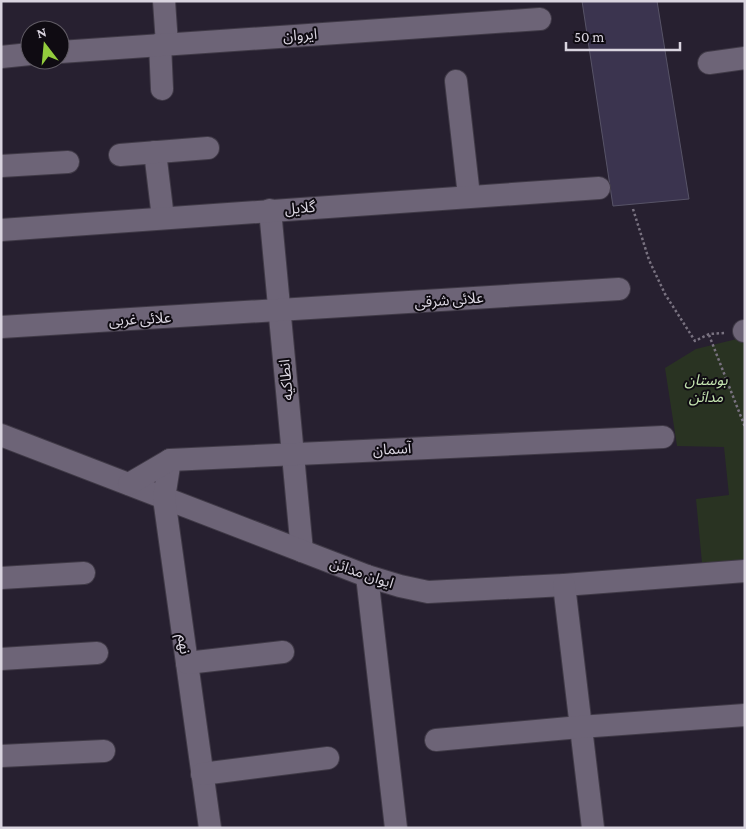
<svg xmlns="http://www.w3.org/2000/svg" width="746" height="829" viewBox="0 0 746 829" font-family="'Crimson Pro','Noto Sans Arabic',serif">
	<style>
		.green { fill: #293322 }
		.building { fill: #3b344f; stroke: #575367 }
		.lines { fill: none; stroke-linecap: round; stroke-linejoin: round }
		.minor-casing { stroke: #403a47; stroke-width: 24 }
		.path { stroke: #797280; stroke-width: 2.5; stroke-dasharray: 2.5 2.5; stroke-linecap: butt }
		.minor { stroke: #6d6477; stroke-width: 22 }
		.labels { text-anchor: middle; stroke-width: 4; stroke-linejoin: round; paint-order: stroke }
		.street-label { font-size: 15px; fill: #d9d4df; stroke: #0f0b12 }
		.park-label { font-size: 15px; font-style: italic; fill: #c3e3af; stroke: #0f0b12 }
	</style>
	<rect width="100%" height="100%" fill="#272030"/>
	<!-- green -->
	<path class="green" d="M745 337V560L702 563 696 499 729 495 724 447 677 446 665 368 696 349Z"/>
	<!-- building -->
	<path class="building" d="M582 1H657L689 199 613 206Z"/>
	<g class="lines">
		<!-- minor casing -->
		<g class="minor-casing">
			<g id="minor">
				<path d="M164 1 167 44"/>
				<path d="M160 44 162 89"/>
				<path d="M60 52 540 19"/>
				<path d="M1 57 30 54"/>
				<path d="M709 63 745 58"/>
				<path d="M456 81 469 196"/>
				<path d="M155 152 163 218"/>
				<path d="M120 155 208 148"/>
				<path d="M1 166 68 162"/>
				<path d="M270 210 302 551"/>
				<path d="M1 230 599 188"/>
				<path d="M1 327 619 289"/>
				<path d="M744 331H745"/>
				<path d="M1 435 367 576 400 586 428 592 564 585 745 571"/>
				<path d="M170 460 164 498 210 828"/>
				<path d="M129 484 170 460 663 437"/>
				<path d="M367 576 396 828"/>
				<path d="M1 578 84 573"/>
				<path d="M564 585 593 828"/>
				<path d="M1 659 97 653"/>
				<path d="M187 663 283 652"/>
				<path d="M436 740 580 727 745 715"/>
				<path d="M1 756 104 751"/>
				<path d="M202 774 328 758"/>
			</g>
		</g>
		<!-- path -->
		<g class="path">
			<path d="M633 209 649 260 665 294 695 341 709 334 725 333"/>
			<path d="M709 335 745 427"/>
		</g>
		<!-- minor -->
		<use href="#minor" class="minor"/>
	</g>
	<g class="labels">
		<!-- street labels -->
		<g class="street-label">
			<text transform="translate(300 35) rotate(-4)" y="5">ایروان</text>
			<text transform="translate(300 208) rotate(-4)" y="5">گلایل</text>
			<text transform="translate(449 300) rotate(-4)" y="5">علائی شرقی</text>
			<text transform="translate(140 319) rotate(-3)" y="5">علائی غربی</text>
			<text transform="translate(286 380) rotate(-95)" y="5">انطاکیه</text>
			<text transform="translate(392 449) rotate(-3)" y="5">آسمان</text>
			<text transform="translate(362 573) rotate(19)" y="5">ایوان مدائن</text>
			<text transform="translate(184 644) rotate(82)" y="5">نهم</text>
		</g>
		<!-- park labels -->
		<g class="park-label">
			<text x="706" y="385">بوستان<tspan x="706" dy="17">مدائن</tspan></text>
		</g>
	</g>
	<!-- border -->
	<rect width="746" height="829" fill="none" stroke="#d9d4df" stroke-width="5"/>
	<!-- north arrow -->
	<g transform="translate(45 45) rotate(344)"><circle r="24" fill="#0f0b12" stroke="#605b64"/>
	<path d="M0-4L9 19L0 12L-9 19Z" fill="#93cc3d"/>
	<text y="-8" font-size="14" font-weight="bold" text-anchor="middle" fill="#d9d4df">N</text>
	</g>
	<!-- scale -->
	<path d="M566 42v8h114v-8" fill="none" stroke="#d9d4df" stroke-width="2.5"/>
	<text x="574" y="42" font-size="15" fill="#d9d4df" stroke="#0f0b12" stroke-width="4" paint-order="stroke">50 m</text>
</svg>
